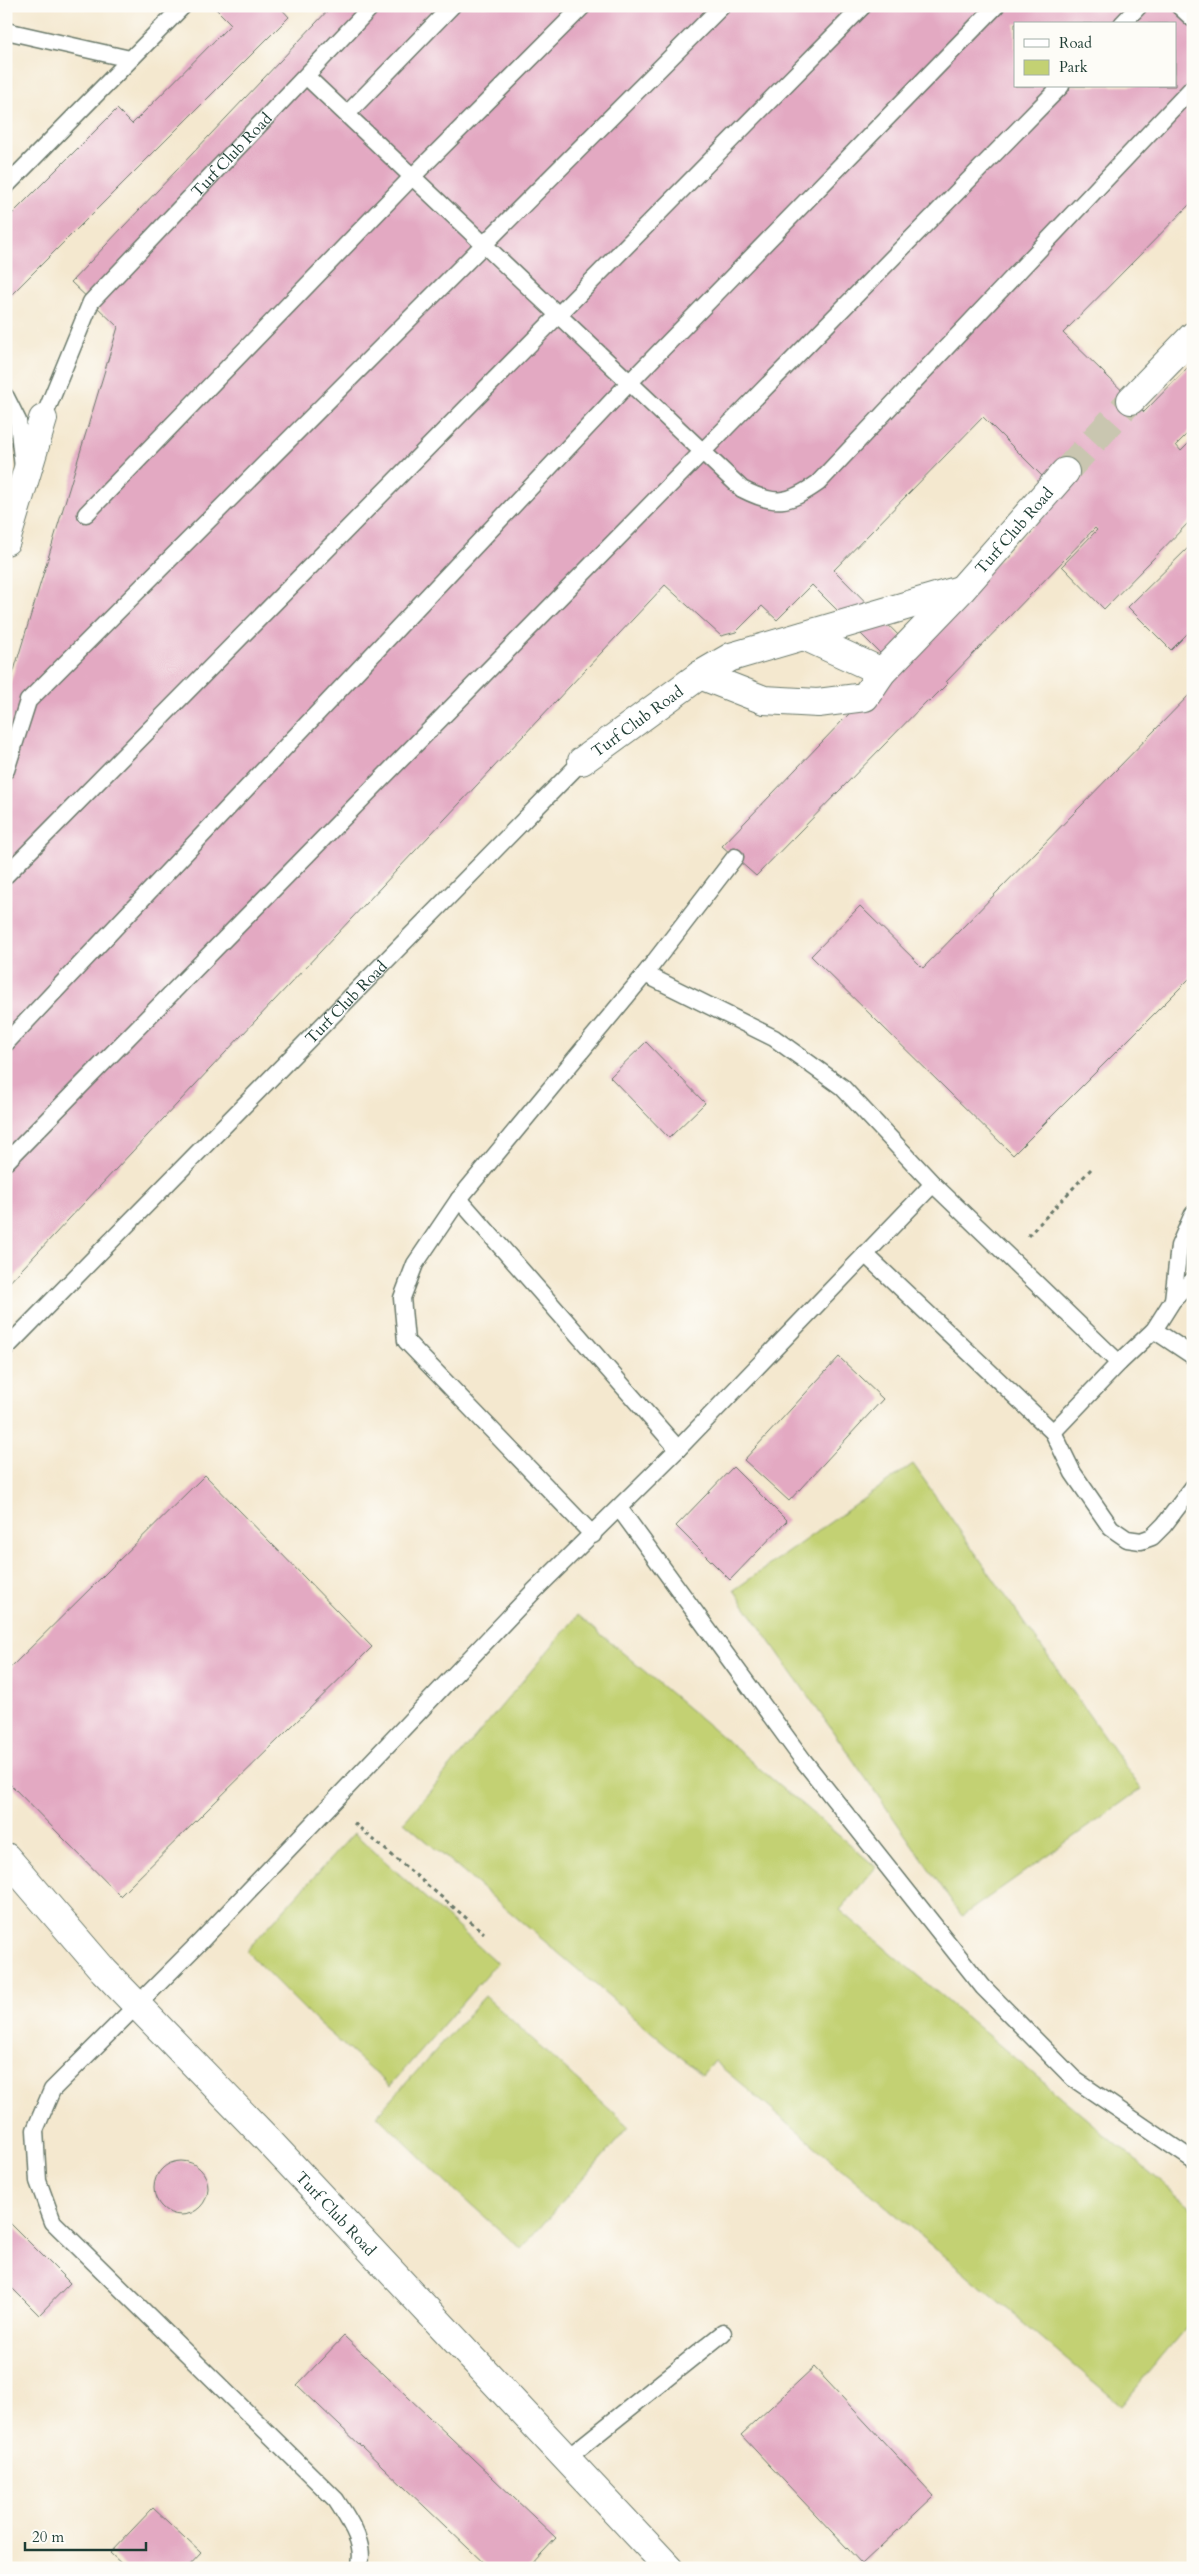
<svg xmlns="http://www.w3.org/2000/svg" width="1199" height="2574" viewBox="0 0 1199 2574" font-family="Cardo,serif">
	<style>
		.green { fill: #c3d173; stroke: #718754 }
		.building { fill: #e3a9c2; fill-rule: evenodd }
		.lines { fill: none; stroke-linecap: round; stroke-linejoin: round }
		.minor-tunnel { stroke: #c9c6b0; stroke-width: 28; stroke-dasharray: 28 14; stroke-linecap: butt }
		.service-casing { stroke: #6a796a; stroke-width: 19 }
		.minor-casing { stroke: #6a796a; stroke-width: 30 }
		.path { stroke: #6a796a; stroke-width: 3; stroke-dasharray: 4 4; stroke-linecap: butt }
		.service { stroke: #fff; stroke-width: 16 }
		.minor { stroke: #fff; stroke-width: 28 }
		.labels { text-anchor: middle; stroke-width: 5; stroke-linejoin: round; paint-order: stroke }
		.street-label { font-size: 16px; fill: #1f3d34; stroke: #fdfcf7 }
	</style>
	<rect width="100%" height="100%" fill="#fdfcf7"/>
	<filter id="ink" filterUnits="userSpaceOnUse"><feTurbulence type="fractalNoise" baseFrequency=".02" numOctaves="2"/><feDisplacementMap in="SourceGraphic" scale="10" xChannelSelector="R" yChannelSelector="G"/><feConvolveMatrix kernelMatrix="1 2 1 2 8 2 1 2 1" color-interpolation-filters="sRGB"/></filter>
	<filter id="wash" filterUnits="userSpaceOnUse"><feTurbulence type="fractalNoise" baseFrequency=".0096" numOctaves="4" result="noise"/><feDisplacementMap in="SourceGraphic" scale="20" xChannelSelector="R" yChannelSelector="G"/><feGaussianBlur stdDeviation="1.12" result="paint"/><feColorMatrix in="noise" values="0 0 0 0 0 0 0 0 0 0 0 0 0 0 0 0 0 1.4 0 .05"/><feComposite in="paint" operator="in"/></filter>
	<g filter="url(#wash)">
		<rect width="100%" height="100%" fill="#f4e8cf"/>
		<!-- green -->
		<g class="green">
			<path d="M913 1464 1141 1789 962 1916 734 1590Z"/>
			<path d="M578 1615 876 1867 840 1910 1193 2209V2319L1121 2405 714 2061 702 2075 404 1822Z"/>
			<path d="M354 1833 497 1963 390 2086 316 2021 246 1951Z"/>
			<path d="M485 1996 629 2127 521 2249 448 2184 377 2115Z"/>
		</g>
		<g id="blocks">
			<!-- building -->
			<g class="building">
				<path d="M218 6H279L289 17 6 300V220L117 109 132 124 231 24 216 9Z"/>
				<path d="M332 6H1193V201L1063 333 1144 412 1193 362V428L1176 445 1181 451 1193 439V518L1104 609 1062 566 1097 530 1095 528 946 682 948 683 929 702 927 701 756 876 722 846 894 667 812 585 777 620 762 606 736 632 721 636 665 585 6 1286V697L118 327 71 282ZM1015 24H1175V86H1015ZM983 417 1062 496 912 649 834 570Z"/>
				<path d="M1193 543V628L1171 650 1128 607Z"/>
				<path d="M1193 691V975L1013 1155 811 956 860 906 923 968Z"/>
				<path d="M646 1042 705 1103 669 1138 610 1077Z"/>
				<path d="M839 1357 883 1399 789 1501 744 1460Z"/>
				<path d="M733 1467 787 1521 730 1580 676 1526Z"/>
				<path d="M205 1475 372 1647 120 1896 6 1780V1672Z"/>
				<circle cx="181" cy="2188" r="27"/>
				<path d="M6 2219 70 2283 39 2315 6 2282Z"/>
				<path d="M344 2336 556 2538 528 2568H489L297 2385Z"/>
				<path d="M814 2367 934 2496 862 2564 741 2435Z"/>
				<path d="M153 2508 201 2553 187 2568H126L110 2553Z"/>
			</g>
		</g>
	</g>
	<g filter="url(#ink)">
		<use href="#blocks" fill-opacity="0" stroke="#6a796a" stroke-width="1"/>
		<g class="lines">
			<!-- minor-tunnel -->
			<path class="minor-tunnel" d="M1065 472 1131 400"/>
			<!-- service casing -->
			<g class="service-casing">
				<g id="service">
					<path d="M1179 6 1193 19"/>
					<path d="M1122 24 1139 6"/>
					<path d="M6 31 130 59"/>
					<path d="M306 76 742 489C775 506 788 504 818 483L1193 87"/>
					<path d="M347 114 452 6"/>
					<path d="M6 186 183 6"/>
					<path d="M6 397 18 421 23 468"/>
					<path id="s1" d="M43 419 91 302 372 6"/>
					<path d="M86 514 413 176 583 6"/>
					<path d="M6 770 28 701 722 6"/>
					<path d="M6 875 863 6"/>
					<path d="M645 974 774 1038 842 1087 933 1184 1119 1363"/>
					<path d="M6 1043 629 383 996 6"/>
					<path d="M6 1162 1061 86"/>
					<path d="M459 1199 678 1449"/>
					<path d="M865 1254 1053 1432 1073 1473 1111 1528 1127 1539 1141 1541 1152 1537 1164 1525 1193 1487"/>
					<path d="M1173 1300 1179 1246 1193 1214"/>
					<path d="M1154 1330 1193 1356"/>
					<path id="s2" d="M6 1348 582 761"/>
					<path d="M1053 1432 1119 1363 1154 1330 1173 1300 1193 1280"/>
					<path d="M619 1508 803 1760 983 1987 1074 2079 1193 2160"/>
					<path d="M593 1535 406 1341 402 1298 415 1264 459 1199 645 974 735 857"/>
					<path d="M566 2459 723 2333"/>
					<path d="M359 2568C367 2544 348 2519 336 2500L53 2222 38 2181 35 2130 52 2090 199 1943 534 1591 678 1449 933 1184"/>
				</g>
			</g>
			<!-- minor casing -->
			<g class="minor-casing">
				<g id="minor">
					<path d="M1131 400 1193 336"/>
					<path d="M6 541 43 419"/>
					<path d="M804 636 882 672"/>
					<path id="s3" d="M700 675 764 700 818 703 865 697 882 672 962 589 1065 472"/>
					<path id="s4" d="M582 761 700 675 731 657 960 590"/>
					<path id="s5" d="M6 1857 104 1971 264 2136 669 2568"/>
				</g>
			</g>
			<!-- path -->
			<g class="path">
				<path d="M1028 1236 1091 1169"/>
				<path d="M354 1823 484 1933"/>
			</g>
			<!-- service -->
			<use href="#service" class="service"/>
			<!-- minor -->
			<use href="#minor" class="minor"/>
		</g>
	</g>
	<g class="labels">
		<!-- street labels -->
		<g class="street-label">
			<text dy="6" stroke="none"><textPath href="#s1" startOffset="330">Turf Club Road</textPath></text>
			<text dy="6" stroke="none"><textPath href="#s3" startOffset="394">Turf Club Road</textPath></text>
			<text dy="6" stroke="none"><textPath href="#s4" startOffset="68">Turf Club Road</textPath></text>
			<text dy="6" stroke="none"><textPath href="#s2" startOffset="485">Turf Club Road</textPath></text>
			<text dy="6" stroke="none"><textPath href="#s5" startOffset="486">Turf Club Road</textPath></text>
		</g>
	</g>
	<!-- margin -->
	<rect width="1199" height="2574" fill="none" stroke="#fdfcf7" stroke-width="25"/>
	<!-- legend -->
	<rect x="1014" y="22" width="162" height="65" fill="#fdfcf7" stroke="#a4b0a9"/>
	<rect x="1024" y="39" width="25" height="8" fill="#ffffff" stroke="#a4b0a9"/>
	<text x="1059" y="48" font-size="15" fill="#1f3d34">Road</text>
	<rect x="1024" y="60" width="25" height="15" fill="#c3d173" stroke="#a4b0a9"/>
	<text x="1059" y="72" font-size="15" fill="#1f3d34">Park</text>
	<!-- scale -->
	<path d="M25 2542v8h121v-8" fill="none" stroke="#1f3d34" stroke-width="2.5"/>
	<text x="32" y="2542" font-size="15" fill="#1f3d34" stroke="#fdfcf7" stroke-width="4" paint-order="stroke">20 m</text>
</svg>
